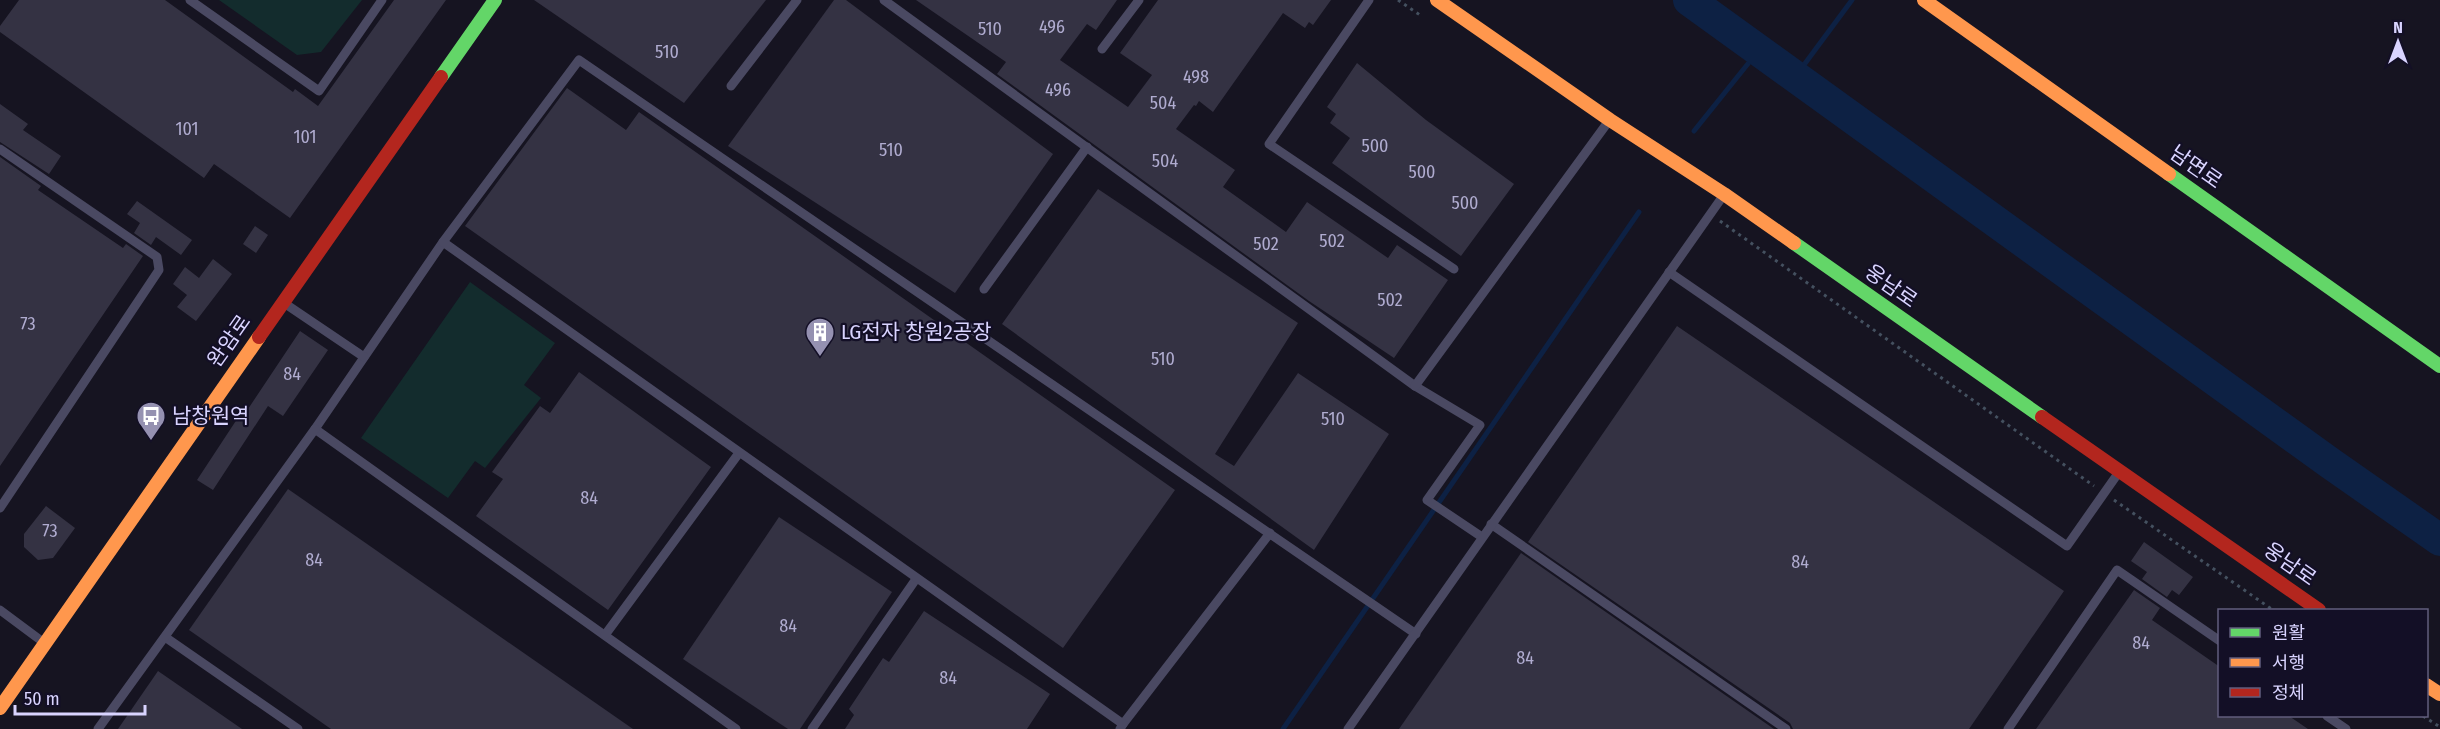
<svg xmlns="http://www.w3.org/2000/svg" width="2440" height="729" viewBox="0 0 2440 729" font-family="'Fira Sans Condensed','Noto Sans KR',sans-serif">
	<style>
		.green { fill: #132c2d }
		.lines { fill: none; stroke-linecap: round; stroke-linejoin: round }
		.stream { stroke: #0d2144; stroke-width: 5 }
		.river { stroke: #0d2144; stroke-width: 32 }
		.building { fill: #343243 }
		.path { stroke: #44505f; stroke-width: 3; stroke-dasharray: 3 4.5; stroke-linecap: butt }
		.lane { stroke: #4a4962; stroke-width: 9 }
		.fast { stroke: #63d668; stroke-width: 14 }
		.slow { stroke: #ff974d; stroke-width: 14 }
		.jam { stroke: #b3261e; stroke-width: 14 }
		.labels { text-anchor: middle; stroke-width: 4.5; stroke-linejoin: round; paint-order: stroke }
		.number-label { font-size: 18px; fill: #b0acd0 }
		.street-label { font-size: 21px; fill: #d9d4ff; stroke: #130f26 }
		.poi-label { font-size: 21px; fill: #d9d4ff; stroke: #130f26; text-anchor: start }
	</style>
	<rect width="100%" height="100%" fill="#161421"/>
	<!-- green -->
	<g class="green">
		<path d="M219 0H362L321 52 297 55Z"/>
		<path d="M470 282 555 343 524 385 541 398 485 468 475 461 448 498 361 438Z"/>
	</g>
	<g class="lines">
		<!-- stream -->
		<g class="stream">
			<path d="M1795 77 1852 0"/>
			<path d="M1694 131 1759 50"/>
			<path d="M1283 729 1639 212"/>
		</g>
		<!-- river -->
		<path class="river" d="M1689 0 2330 463 2440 540"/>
	</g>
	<!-- building -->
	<g class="building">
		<path d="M19 0H165L293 92 295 89 318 106 394 0H446L290 218 214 164 204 178 0 32V26Z"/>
		<path d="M534 0H766L684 103Z"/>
		<path d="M834 0H846L1053 154 955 293 728 146Z"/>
		<path d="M916 0H1117L1096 30 1087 24 1060 60 1128 107 1152 75 1120 53 1158 0H1331L1313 25 1309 22 1305 28 1283 13 1213 112 1199 101 1196 106 1194 105 1176 129 1235 170 1223 187 1286 232 1307 202 1388 258 1397 245 1448 280 1394 358 1309 301 997 74 1006 62Z"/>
		<path d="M1357 63 1426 120 1514 184 1461 256 1332 163 1350 138 1330 123 1336 114 1327 107Z"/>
		<path d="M567 88 626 130 639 112 1175 490 1063 648 465 226Z"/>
		<path d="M0 104 28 124 23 130 61 156 49 174 0 142Z"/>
		<path d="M0 157 41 186 38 190 123 248 126 244 143 256 0 466Z"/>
		<path d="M1098 189 1298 323 1215 454 1234 466 1298 373 1389 434 1314 550 1002 324Z"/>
		<path d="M137 201 192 240 181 255 156 237 151 245 134 233 140 223 127 214Z"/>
		<path d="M255 226 268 235 256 253 243 244Z"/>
		<path d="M213 259 232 274 196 321 177 307 187 295 173 284 185 267 199 278Z"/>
		<path d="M1677 326 2064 591 1969 729H1793L1790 723 1528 542Z"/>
		<path d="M300 331 328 350 283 416 268 406 213 490 197 480 243 410 246 412Z"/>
		<path d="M579 372 711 467 608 610 476 516 503 479 492 472 540 406 550 413Z"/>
		<path d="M288 489 633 729H331L189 630Z"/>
		<path d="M46 506 75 528 53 558 38 560 24 547V534Z"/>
		<path d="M779 517 892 592 800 729H788L683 659Z"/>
		<path d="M2144 542 2193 577 2179 595 2172 590 2167 597 2142 579 2147 572 2131 561Z"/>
		<path d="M1521 553 1774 729H1399Z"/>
		<path d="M2134 590 2160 608 2152 620 2220 667V716H2289L2308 729H2036Z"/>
		<path d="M924 611 1050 694 1027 729H845L854 715 849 709 883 658 889 662Z"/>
		<path d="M158 671 242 729H118Z"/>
	</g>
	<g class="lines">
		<!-- path -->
		<g class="path">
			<path d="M1398 0 1420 15"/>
			<path d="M1720 221 2094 486"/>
			<path d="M2114 500 2273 610"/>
			<path d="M2423 716 2440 727"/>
		</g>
		<!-- lane -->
		<g class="lane">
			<path d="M190 0 319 91 382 0"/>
			<path d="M884 0 1415 386 1480 425 1427 500 1482 537"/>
			<path d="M1369 0 1269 144 1454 269"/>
			<path d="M1102 49 1139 0"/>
			<path d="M731 86 797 0"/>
			<path d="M0 149 157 257 159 270 0 508"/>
			<path d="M443 242 315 429 736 729"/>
			<path d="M1669 272 2067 546 2119 472"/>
			<path d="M984 289 1087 147"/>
			<path d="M287 305 364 357"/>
			<path d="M1415 386 1608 122"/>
			<path d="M1491 524 1786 729"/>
			<path d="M0 610 43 642"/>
			<path d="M605 635 739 453"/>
			<path d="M165 637 298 729"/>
			<path d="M2327 716 2346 729"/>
			<path d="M1123 724 1270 533"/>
			<path d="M98 729 315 429"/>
			<path d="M812 729 916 579"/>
			<path d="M1120 729 1123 724 443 242 579 60 1416 634"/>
			<path d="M1348 729 1723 196"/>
			<path d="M2008 729 2117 570 2220 641"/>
		</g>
		<!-- fast -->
		<g class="fast">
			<path d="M441 77 495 0"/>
			<path d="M2169 174 2440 366"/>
			<path d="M1794 243 2042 417"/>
		</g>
		<!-- slow -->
		<g class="slow">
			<path d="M1437 0 1610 120 1724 194 1794 243"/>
			<path d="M1924 0 2169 174"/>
			<path d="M2426 685 2440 694"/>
			<path d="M0 708 259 337"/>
		</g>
		<!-- jam -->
		<g class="jam">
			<path d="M259 337 441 77"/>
			<path d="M2042 417 2319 610"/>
		</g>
	</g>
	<!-- icons -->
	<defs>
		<g id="building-pin" transform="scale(1.5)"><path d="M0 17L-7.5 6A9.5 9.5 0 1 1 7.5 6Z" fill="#9591b1" stroke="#130f26"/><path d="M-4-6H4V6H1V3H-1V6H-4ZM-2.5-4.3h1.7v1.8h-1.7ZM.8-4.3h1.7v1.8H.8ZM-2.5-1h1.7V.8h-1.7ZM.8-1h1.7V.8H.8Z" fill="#fff"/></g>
		<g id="bus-pin" transform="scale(1.5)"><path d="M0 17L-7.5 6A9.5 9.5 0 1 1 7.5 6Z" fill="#9591b1" stroke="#130f26"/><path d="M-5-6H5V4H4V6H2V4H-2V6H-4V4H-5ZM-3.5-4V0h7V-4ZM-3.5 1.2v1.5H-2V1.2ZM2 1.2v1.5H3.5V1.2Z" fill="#fff"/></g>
	</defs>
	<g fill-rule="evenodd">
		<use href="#building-pin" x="820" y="332"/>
		<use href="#bus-pin" x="151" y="416"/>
	</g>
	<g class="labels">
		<!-- number labels -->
		<g class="number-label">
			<text x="1052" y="33">496</text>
			<text x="990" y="35">510</text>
			<text x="667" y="58">510</text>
			<text x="1196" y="83">498</text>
			<text x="1058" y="96">496</text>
			<text x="1163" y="109">504</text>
			<text x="187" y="135">101</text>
			<text x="305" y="143">101</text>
			<text x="1375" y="152">500</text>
			<text x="891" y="156">510</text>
			<text x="1165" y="167">504</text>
			<text x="1422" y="178">500</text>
			<text x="1465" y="209">500</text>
			<text x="1332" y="247">502</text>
			<text x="1266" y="250">502</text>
			<text x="1390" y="306">502</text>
			<text x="28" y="330">73</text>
			<text x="1163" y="365">510</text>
			<text x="292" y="380">84</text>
			<text x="1333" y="425">510</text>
			<text x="589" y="504">84</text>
			<text x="50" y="537">73</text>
			<text x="314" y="566">84</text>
			<text x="1800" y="568">84</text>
			<text x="788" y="632">84</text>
			<text x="2141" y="649">84</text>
			<text x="1525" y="664">84</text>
			<text x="948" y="684">84</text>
		</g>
		<!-- street labels -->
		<g class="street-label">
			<text transform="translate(2196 167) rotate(35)" y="7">남면로</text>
			<text transform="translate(1891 286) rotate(35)" y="7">웅남로</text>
			<text transform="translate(229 341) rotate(-55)" y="7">완암로</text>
			<text transform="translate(2290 564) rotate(35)" y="7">웅남로</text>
		</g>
		<!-- poi labels -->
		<g class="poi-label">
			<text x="841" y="339">LG전자 창원2공장</text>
			<text x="172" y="423">남창원역</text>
		</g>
	</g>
	<!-- legend -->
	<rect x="2218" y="609" width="210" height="108" fill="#130f26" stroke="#625e7d" stroke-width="1.5"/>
	<rect x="2230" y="628" width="30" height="9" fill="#63d668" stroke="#625e7d" stroke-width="1.5"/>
	<text x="2272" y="639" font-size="18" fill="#d9d4ff">원활</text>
	<rect x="2230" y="658" width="30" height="9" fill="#ff974d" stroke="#625e7d" stroke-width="1.5"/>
	<text x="2272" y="669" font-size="18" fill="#d9d4ff">서행</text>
	<rect x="2230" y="688" width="30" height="9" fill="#b3261e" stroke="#625e7d" stroke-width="1.5"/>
	<text x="2272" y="699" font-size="18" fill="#d9d4ff">정체</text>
	<!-- north arrow -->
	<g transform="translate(2398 42)" stroke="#130f26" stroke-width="4.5" paint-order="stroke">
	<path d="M0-4.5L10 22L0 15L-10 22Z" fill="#d9d4ff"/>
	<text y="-9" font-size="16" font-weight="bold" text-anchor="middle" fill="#d9d4ff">N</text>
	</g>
	<!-- scale -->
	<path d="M15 705v9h130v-9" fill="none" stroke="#d9d4ff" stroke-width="3"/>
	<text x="24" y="705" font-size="18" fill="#d9d4ff" stroke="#130f26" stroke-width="4.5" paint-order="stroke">50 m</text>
</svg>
